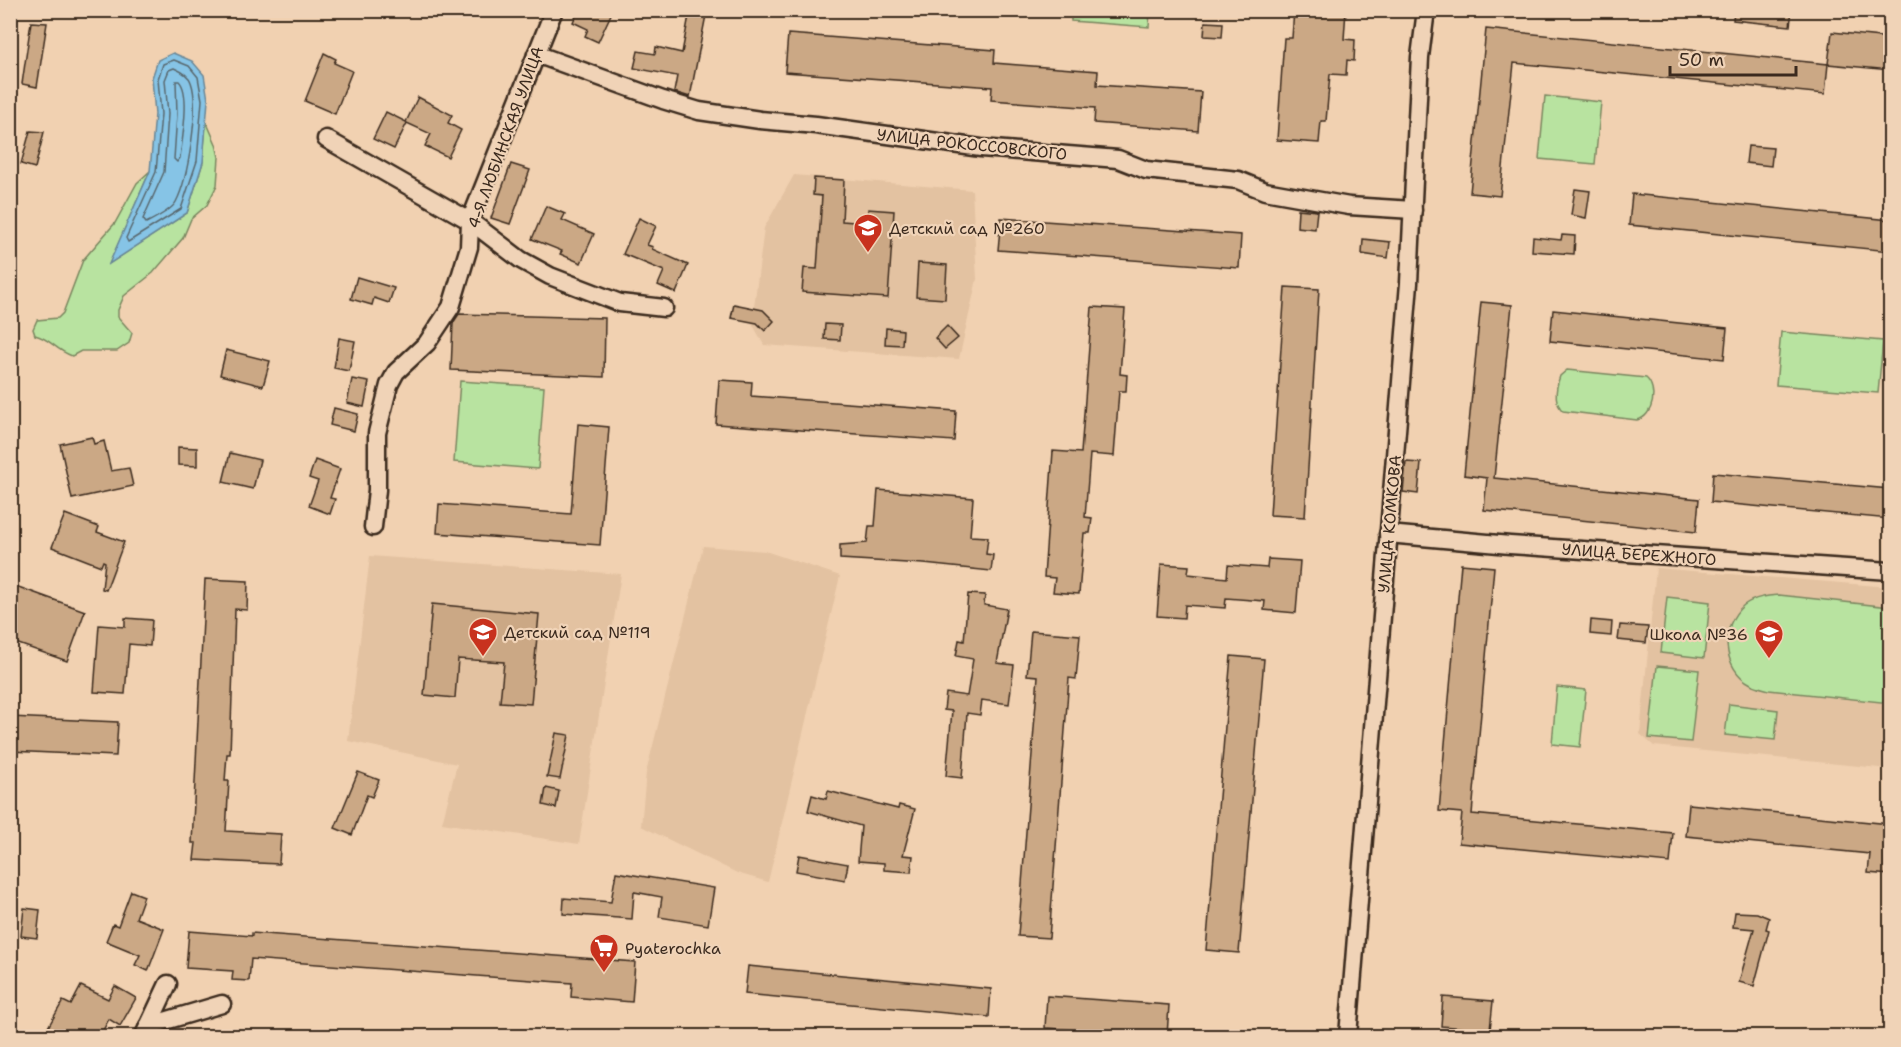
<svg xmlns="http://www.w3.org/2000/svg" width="1901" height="1047" viewBox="0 0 1901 1047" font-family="'Shantell Sans',sans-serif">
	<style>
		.built { fill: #e3c2a1 }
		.green { fill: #b8e3a0; stroke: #7a865f; stroke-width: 1.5 }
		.water { fill: #86c4e6; stroke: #688696; stroke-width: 1.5 }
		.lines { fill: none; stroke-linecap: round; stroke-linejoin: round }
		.shore { stroke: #59686e; stroke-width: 1.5 }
		.building { fill: #cba885; stroke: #3b2a1e; stroke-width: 1.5 }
		.street-casing { stroke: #3b2a1e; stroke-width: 21 }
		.street { stroke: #f0d3b7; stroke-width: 16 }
		.labels { text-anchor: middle; stroke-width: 4.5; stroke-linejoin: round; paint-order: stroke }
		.street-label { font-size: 16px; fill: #3b2a1e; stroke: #f0d3b7 }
		.poi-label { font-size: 16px; fill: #3b2a1e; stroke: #f0d3b7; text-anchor: start }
	</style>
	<rect width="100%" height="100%" fill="#f1d1b1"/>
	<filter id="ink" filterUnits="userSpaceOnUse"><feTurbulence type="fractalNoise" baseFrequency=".0167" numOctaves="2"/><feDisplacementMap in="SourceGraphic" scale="12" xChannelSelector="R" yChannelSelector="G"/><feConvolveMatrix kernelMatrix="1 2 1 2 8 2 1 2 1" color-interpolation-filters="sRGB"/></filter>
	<g filter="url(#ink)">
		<!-- built -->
		<g class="built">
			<path d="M794 175 972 190 977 279 959 359 764 345 752 323 764 228Z"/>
			<path d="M703 546 765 551 840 576 768 882 737 873 641 826 646 773Z"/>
			<path d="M370 556 621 574 579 844 442 823 457 764 348 741Z"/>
			<path d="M1656 568 1890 587V769L1654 746 1640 734Z"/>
		</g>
		<!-- green -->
		<g class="green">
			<path d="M1071 11H1150L1149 27 1071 21Z"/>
			<path d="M1545 96 1601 102 1595 164 1539 159Z"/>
			<path d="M206 121 216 144 219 157 217 185 207 205 191 219 183 238 153 273 124 296 118 310V317L132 333 129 343 117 351H81L72 356C55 350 51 339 35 335L33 329 37 320 58 318 63 313 83 260 115 223 137 183 150 171 110 263 187 213 203 162Z"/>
			<path d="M1781 332 1883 341 1878 393 1776 385Z"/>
			<path d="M1567 370 1646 378C1658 388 1654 417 1637 420L1563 411C1553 402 1556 387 1560 376Z"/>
			<path d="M460 381 544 387 538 469 454 462Z"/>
			<path d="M1779 595 1890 607V703L1769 690C1763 688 1756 687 1751 684 1722 669 1719 626 1744 605 1755 597 1767 596 1779 595Z"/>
			<path d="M1667 597 1710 602 1704 658 1661 653Z"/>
			<path d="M1657 666 1699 670 1691 742 1649 738Z"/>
			<path d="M1557 687 1586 690 1580 747 1552 744Z"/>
			<path d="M1729 704 1778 710 1775 740 1725 735Z"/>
		</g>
		<!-- water -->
		<path class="water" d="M173 53 192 61 204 75 208 100 203 162 187 213 109 264 150 171 155 114 152 78 158 60Z"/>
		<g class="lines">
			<!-- shore -->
			<g class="shore">
				<path d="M174 60 189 66 198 77 202 100 197 161 181 209 128 242 126 238 156 172 161 114 158 79 163 64Z"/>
				<path d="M174 68C181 71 189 75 191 82 200 107 188 179 176 202 172 210 154 219 146 223L143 219 164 172 168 114 165 80 169 70Z"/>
				<path d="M176 81H179C191 93 182 140 180 158L177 162 174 159 177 114Z"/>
			</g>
		</g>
		<!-- building -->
		<g class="building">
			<path d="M578 10H613L598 42 585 36 588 29 573 22Z"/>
			<path d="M690 10H707L690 97 674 92 677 76 634 68 638 51 655 54 656 47 682 53Z"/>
			<path d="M1294 10H1346L1344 39 1355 40 1354 61 1347 60 1346 75 1330 74 1326 121H1321L1319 143 1277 140 1284 38H1292Z"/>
			<path d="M1734 10H1792L1790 26 1733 20Z"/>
			<path d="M31 22 47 23 37 87 22 84Z"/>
			<path d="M1205 22 1223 23 1222 37 1204 36Z"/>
			<path d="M1486 29 1828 64 1825 94 1514 63 1500 196 1470 193Z"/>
			<path d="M1832 32 1890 38V70L1828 64Z"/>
			<path d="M788 34 995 50 994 63 1098 71 1097 85 1201 92 1198 131 1094 123 1095 108 991 100 992 87 785 72Z"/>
			<path d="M324 53 336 59 334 63 352 71 335 114 305 101Z"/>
			<path d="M418 97 452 115 448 123 461 130 448 157 425 146 431 134 407 123 394 149 373 139 386 112 406 122Z"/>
			<path d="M30 131 44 132 35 168 21 164Z"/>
			<path d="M1748 146 1773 148 1771 166 1746 163Z"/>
			<path d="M511 164 530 170 510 224 491 218Z"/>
			<path d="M814 178 844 180 842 221 867 223 868 209 894 211 888 298 802 292 804 268 817 269 822 196 813 195Z"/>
			<path d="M1575 189 1590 191 1586 218 1571 215Z"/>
			<path d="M1632 194 1890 220V251L1629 225Z"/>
			<path d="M546 206 565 214 562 220 594 234 581 263 560 254 562 251 532 239Z"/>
			<path d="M1298 209 1317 211 1315 229 1297 227Z"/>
			<path d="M639 218 656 226 647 245 653 247 652 249 688 265 676 293 658 285 664 271 623 254Z"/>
			<path d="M1001 218 1241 235 1239 268 998 250Z"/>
			<path d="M1562 235 1575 236 1574 254 1532 251 1533 237 1561 240Z"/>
			<path d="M1363 239 1390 242 1388 258 1362 254Z"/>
			<path d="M918 263 947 265 945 299 916 297Z"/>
			<path d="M357 277 394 288 389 303 374 298 372 305 351 299Z"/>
			<path d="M1285 287 1319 289 1305 517 1270 515Z"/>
			<path d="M1481 302 1512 305 1494 478 1699 499 1696 532 1484 510 1487 478 1464 475Z"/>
			<path d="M734 304 763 310 774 321 765 331 757 323 731 318Z"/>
			<path d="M1092 307 1125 309 1120 374 1127 375 1126 391H1119L1114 456 1090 454 1085 517 1092 518 1090 533H1084L1079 594 1053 592 1055 578 1044 577 1053 451 1081 453Z"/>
			<path d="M1553 310 1727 328 1724 359 1550 341Z"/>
			<path d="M459 314 605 318 604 377 451 370 453 323Z"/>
			<path d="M825 324 841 325 840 340 824 339Z"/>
			<path d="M947 326 958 338 945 349 935 338Z"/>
			<path d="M886 328 903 330 902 345 885 344Z"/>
			<path d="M339 338 355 341 349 371 334 368Z"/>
			<path d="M226 350 270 361 263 386 220 375Z"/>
			<path d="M352 379 369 382 364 407 347 403Z"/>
			<path d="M719 380 752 382 751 396 956 411 954 441 716 424Z"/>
			<path d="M334 408 358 414 354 431 330 425Z"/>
			<path d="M578 424 609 427 600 545 437 533 439 504 571 514Z"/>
			<path d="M92 437 94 444 104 441 111 471 129 468 133 486 72 499 60 444Z"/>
			<path d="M178 447 197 448V466L178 465Z"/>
			<path d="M230 453 260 460 253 489 223 482Z"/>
			<path d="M315 460 340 469 330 498 335 499 330 514 309 506 318 481 309 478Z"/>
			<path d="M1406 462 1421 463 1418 494 1403 492Z"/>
			<path d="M1713 473 1890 489V519L1711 502Z"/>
			<path d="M878 490 973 498 970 536 988 537 986 554 993 555 991 571 924 564 840 559V545L867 543 869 526H875Z"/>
			<path d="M65 514 99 527 97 532 124 542 106 590 102 589 105 562 103 561 101 566 52 547Z"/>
			<path d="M1268 559 1300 561 1296 613 1264 610 1265 601 1226 598 1225 608 1185 605 1184 618 1157 616 1161 564 1189 566 1188 574 1227 578 1228 565 1267 568Z"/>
			<path d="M1461 564 1494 567 1472 814 1673 833 1670 863 1459 843 1462 813 1439 811Z"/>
			<path d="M205 579 248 581 247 610 235 609 230 754H227L225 781H229L226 831 281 834 279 864 194 860 196 843H192Z"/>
			<path d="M10 584 85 611 67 661 10 641Z"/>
			<path d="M968 594 985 595 984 605 1007 609 997 663 1014 665 1009 704 982 700 980 715 967 713 962 778 946 776 952 711 944 710 946 693 967 696 973 659 956 656 959 640 964 641Z"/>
			<path d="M432 604 539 614 531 704 500 702 504 662 458 659 455 698 424 695Z"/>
			<path d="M125 618 152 620 150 646 129 644 125 694 94 692 99 625 125 627Z"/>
			<path d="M1591 620 1612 622 1611 636 1590 634Z"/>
			<path d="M1620 625 1648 627 1646 643 1618 640Z"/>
			<path d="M1031 631 1080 635 1076 679 1069 678 1049 938 1018 936 1038 676 1027 675Z"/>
			<path d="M1231 656 1264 659 1239 953 1206 950Z"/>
			<path d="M10 717 118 722 116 756 10 751Z"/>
			<path d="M556 733 569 735 560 779 547 777Z"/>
			<path d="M358 772 379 780 372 797 367 795 352 835 335 828Z"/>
			<path d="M546 788 559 791 556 808 543 805Z"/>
			<path d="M828 791 882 805 898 809 899 805 915 809 903 855 913 856 911 872 884 870V863L858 861 861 826 808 811 812 795 826 799Z"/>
			<path d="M1689 804 1890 824V875L1868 873 1870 854 1686 836Z"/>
			<path d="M799 855 848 864 845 880 796 871Z"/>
			<path d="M616 872 714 888 708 925 659 917 662 897 634 892 632 919 563 914 564 898 611 902Z"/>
			<path d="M131 891 144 896 136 918 164 929 148 971 135 965 140 955 106 941 113 924 118 926Z"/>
			<path d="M24 908 40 910 37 938 21 936Z"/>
			<path d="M1735 912 1757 913 1769 918 1766 929 1769 930 1754 986 1739 982 1754 929 1733 927Z"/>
			<path d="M189 931 252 936V933L635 962 632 1002 571 997 572 983 251 959 249 981 232 980 233 971 186 968Z"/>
			<path d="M748 966 991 989 989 1017 745 994Z"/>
			<path d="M81 986 108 999 115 986 136 998 120 1026 109 1019 100 1036H43L63 1001 71 1005Z"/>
			<path d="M1047 996 1169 1005 1167 1036 1045 1028Z"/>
			<path d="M1443 997 1493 1001 1490 1030 1441 1026Z"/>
		</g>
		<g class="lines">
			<!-- street casing -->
			<g class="street-casing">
				<g id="street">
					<path d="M536 54 663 100 699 111 760 120 816 125 981 148 1118 159 1146 170 1238 180 1265 191 1349 206 1413 210"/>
					<path d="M326 139 470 221 521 260 550 276 620 303 664 308"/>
					<path d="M373 527 377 490V433L389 385 396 372 427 343 451 307 469 247 470 221 554 10"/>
					<path d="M1388 534 1510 545 1890 571"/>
					<path d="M148 1026 222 1004"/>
					<path d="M145 1033 168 984"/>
					<path d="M1348 1036 1409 283 1420 57 1426 10"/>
				</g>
			</g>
			<!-- street -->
			<use href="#street" class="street"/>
		</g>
	</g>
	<!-- icons -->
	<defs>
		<g id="school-pin" transform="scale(1.5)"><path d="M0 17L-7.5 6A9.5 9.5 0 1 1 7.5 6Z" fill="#c8321e" stroke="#f0d3b7"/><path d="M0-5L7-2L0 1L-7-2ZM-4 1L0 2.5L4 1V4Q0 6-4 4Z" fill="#fff"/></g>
		<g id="supermarket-pin" transform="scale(1.5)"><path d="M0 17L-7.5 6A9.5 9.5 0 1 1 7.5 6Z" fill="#c8321e" stroke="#f0d3b7"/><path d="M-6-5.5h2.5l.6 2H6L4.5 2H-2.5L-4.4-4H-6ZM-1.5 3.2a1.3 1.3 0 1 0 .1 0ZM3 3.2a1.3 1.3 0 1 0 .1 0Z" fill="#fff"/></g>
	</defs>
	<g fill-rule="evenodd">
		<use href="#school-pin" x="868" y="228"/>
		<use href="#school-pin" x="483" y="632"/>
		<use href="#school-pin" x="1769" y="634"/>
		<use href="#supermarket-pin" x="604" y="948"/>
	</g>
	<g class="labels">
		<!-- street labels -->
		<g class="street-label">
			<text transform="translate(505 137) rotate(-70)" y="6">4-Я ЛЮБИНСКАЯ УЛИЦА</text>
			<text transform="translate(972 144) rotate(6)" y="6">УЛИЦА РОКОССОВСКОГО</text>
			<text transform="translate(1389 524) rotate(-85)" y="6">УЛИЦА КОМКОВА</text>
			<text transform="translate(1639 554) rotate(4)" y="6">УЛИЦА БЕРЕЖНОГО</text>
		</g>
		<!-- poi labels -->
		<g class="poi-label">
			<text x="889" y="234">Детский сад №260</text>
			<text x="504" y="638">Детский сад №119</text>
			<text x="1748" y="640" text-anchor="end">Школа №36</text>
			<text x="625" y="954">Pyaterochka</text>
		</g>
	</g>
	<!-- margin -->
	<rect width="1901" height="1047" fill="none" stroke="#f0d3b7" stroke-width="36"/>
	<rect x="18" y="18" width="1865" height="1011" fill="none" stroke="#3b2a1e" stroke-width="2" filter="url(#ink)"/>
	<!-- scale -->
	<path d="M1670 66v9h126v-9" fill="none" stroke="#3b2a1e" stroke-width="3"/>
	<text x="1679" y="66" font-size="18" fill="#3b2a1e" stroke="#f0d3b7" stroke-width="4.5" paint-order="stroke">50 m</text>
</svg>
